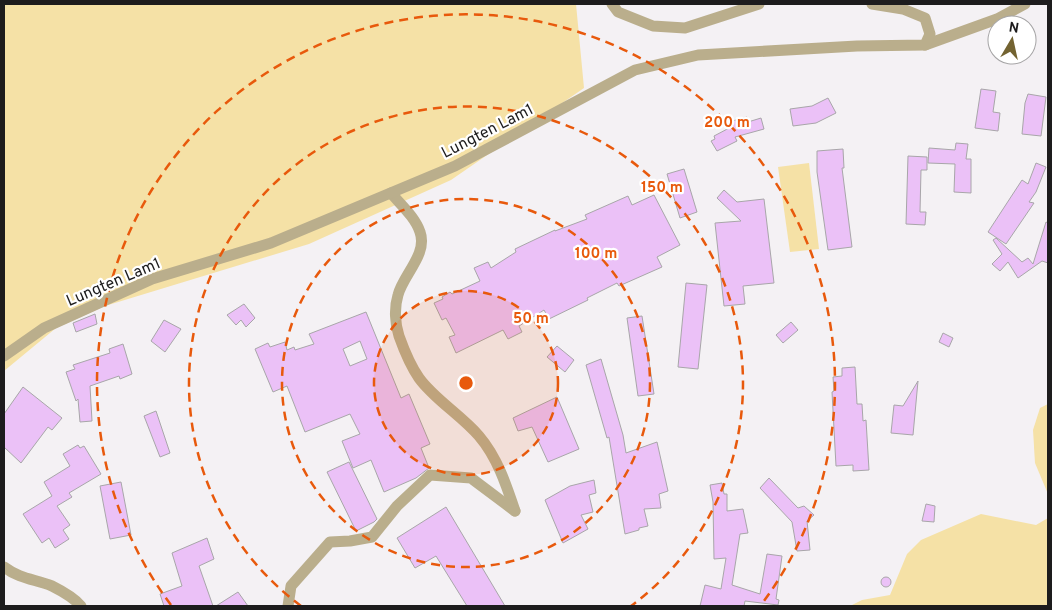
<svg xmlns="http://www.w3.org/2000/svg" width="1052" height="610" viewBox="0 0 1052 610" font-family="Overpass,sans-serif">
	<style>
		.green { fill: #f5e1a6 }
		.building { fill: #ebc1f7; stroke: #a8a6a9; fill-rule: evenodd }
		.lines { fill: none; stroke-linecap: round; stroke-linejoin: round }
		.street { stroke: #baae8c; stroke-width: 11 }
		.ring { fill: none; stroke: #e8590c; stroke-width: 2.5; stroke-dasharray: 9 6 }
		.labels { text-anchor: middle; stroke-width: 4.5; stroke-linejoin: round; paint-order: stroke }
		.street-label { font-size: 16px; fill: #1d1c1d; stroke: #fff }
		.centre { fill: #e8590c; stroke: #fff; stroke-width: 2.5 }
		.ring-label { font-size: 15px; text-anchor: middle; font-weight: bold; fill: #e8590c; stroke: #fff; stroke-width: 4.5; stroke-linejoin: round; paint-order: stroke }
	</style>
	<rect width="100%" height="100%" fill="#f4f1f4"/>
	<!-- green -->
	<g class="green">
		<path d="M4 4H576L584 88 451 180 309 244 105 306 56 328 4 371Z"/>
		<path d="M809 163 819 249 790 252 778 167Z"/>
		<path d="M1048 404V494L1035 463 1033 430 1040 408Z"/>
		<path d="M981 514 1036 525 1048 518V606H850L862 600 890 595 907 554 921 540Z"/>
	</g>
	<!-- building -->
	<g class="building">
		<path d="M981 89 996 91 993 112 1000 113 998 131 975 128Z"/>
		<path d="M1028 94 1046 97 1041 136 1022 134 1025 103Z"/>
		<path d="M828 98 836 113 816 123 793 126 790 109 812 106Z"/>
		<path d="M747 117 748 122 761 118 764 129 735 137 737 141 717 151 711 141 715 139 714 136 733 126 732 121Z"/>
		<path d="M956 143 968 144 966 159H971V193L954 192 955 164 928 163 929 148 955 150Z"/>
		<path d="M843 149 844 168H842L852 247 828 250 817 172V151Z"/>
		<path d="M908 156 927 157V170H921L920 212H926L925 225 906 224Z"/>
		<path d="M1036 163 1046 167 1036 192 1029 202 1034 203 1006 244 988 232 1022 180 1028 184Z"/>
		<path d="M684 169 697 212 680 218 667 174Z"/>
		<path d="M724 190 737 202 764 199 774 283 743 286 745 304 724 306 715 223 741 221 717 198Z"/>
		<path d="M654 195 680 245 657 257 662 267 619 286 617 283 587 298 588 300 549 319 544 310 519 326 522 332 508 339 503 330 456 353 449 337 455 335 446 318 442 320 434 303 443 299 442 297 450 292 452 294 480 281 474 268 488 262 491 268 516 252 515 249 555 230V231L587 219 585 215 628 196 632 205Z"/>
		<path d="M1046 222 1048 223V263L1042 261 1018 278 1008 262 1000 271 992 264 1002 254 993 240 996 238 1022 262 1028 258 1033 264Z"/>
		<path d="M686 283 707 285 698 369 678 367Z"/>
		<path d="M244 304 255 318 246 327 241 320 236 325 227 315Z"/>
		<path d="M366 312 401 398 409 394 430 444 421 448 429 468 416 478 384 492 371 460 353 468 342 441 360 434 350 414 305 432 287 386 273 392 255 349 268 343 270 347 285 342 287 350 294 347 295 350 314 344 309 334ZM360 341 367 359 350 366 343 349Z"/>
		<path d="M95 314 97 324 76 332 73 323Z"/>
		<path d="M642 316 654 394 638 396 627 318Z"/>
		<path d="M164 320 181 329 165 352 151 341Z"/>
		<path d="M791 322 798 330 783 343 776 335Z"/>
		<path d="M943 333 953 338 949 347 939 342Z"/>
		<path d="M123 344 132 374 120 379 119 376 90 386 92 421 80 422 78 399 76 401 66 372 75 369 73 365 110 353 109 349Z"/>
		<path d="M557 346 574 360 565 372 547 357Z"/>
		<path d="M601 359 623 435 626 453 657 442 668 491 659 494 661 508 644 509 648 526 639 528V530L625 534 609 437 607 438 586 365Z"/>
		<path d="M855 367 857 404H862L863 421 866 420 869 470 853 471V465L836 466 832 392 834 391 833 377 842 376V368Z"/>
		<path d="M918 381 913 435 891 433 894 405 903 406Z"/>
		<path d="M23 387 62 418 52 430 48 427 21 463 4 447V414Z"/>
		<path d="M557 397 579 449 548 462 532 427 518 431 513 418Z"/>
		<path d="M156 411 170 453 160 457 144 416Z"/>
		<path d="M78 445 80 448 84 446 101 474 69 493 72 497 57 506 70 525 63 530 69 539 55 548 49 538 42 543 23 514 52 496 44 482 70 466 63 454Z"/>
		<path d="M349 462 377 519 374 522 356 531 327 472Z"/>
		<path d="M769 478 798 508 804 506 814 515 807 521 810 550 797 551 792 522 760 488Z"/>
		<path d="M594 480 596 493 589 495 593 512 581 515 588 529 563 543 545 500 570 486Z"/>
		<path d="M121 482 131 535 110 539 100 486Z"/>
		<path d="M722 483 724 494H727V511L743 509 748 533 740 534 732 585 760 594 767 554 782 556 776 599 779 600 778 605 745 601 744 606H700L705 585 721 589 726 558 714 559 713 502 710 485Z"/>
		<path d="M926 504 935 506 934 522 922 521Z"/>
		<path d="M446 507 505 606H467L436 556 415 568 397 538Z"/>
		<path d="M207 538 214 559 199 566 213 606H164L160 594 182 586 172 553Z"/>
		<circle cx="886" cy="582" r="5"/>
		<path d="M238 592 248 606H216Z"/>
	</g>
	<g class="lines">
		<!-- street -->
		<g class="street">
			<path d="M612 4 618 12 653 26 685 28 759 4"/>
			<path d="M925 45 997 19 1025 4"/>
			<path d="M391 193C401 205 415 217 420 232 428 254 403 275 398 295 394 308 395 324 399 336 404 350 410 365 419 378 434 399 461 415 479 436 497 457 506 484 515 511"/>
			<path d="M4 356 44 328 152 279 271 243 455 166 635 70 698 55 857 46 925 45 930 34 925 18 903 9 872 4"/>
			<path d="M4 567C20 579 34 579 52 586 62 591 74 598 81 606"/>
			<path d="M288 606 291 586 330 542 350 541 372 537 397 506 430 475 471 478 515 511"/>
		</g>
	</g>
	<!-- distance rings -->
	<circle cx="466" cy="383" r="92" fill="#e8590c" fill-opacity=".12"/>
	<g class="ring">
		<circle cx="466" cy="383" r="92"/>
		<circle cx="466" cy="383" r="184"/>
		<path d="M301 606A277 277 0 1 1 631 606"/>
		<path d="M171 605A369 369 0 1 1 761 605"/>
	</g>
	<g class="labels">
		<!-- street labels -->
		<g class="street-label">
			<text transform="translate(487 130) rotate(-27)" y="6">Lungten Lam1</text>
			<text transform="translate(113 281) rotate(-23)" y="6">Lungten Lam1</text>
		</g>
	</g>
	<circle cx="466" cy="383" r="8" class="centre"/>
	<g class="ring-label">
		<text x="727" y="127">200 m</text>
		<text x="662" y="192">150 m</text>
		<text x="596" y="258">100 m</text>
		<text x="531" y="323">50 m</text>
	</g>
	<!-- border -->
	<rect width="1052" height="610" fill="none" stroke="#1d1c1d" stroke-width="10"/>
	<!-- north arrow -->
	<g transform="translate(1012 40) rotate(9)"><circle r="24" fill="#ffffff" stroke="#a5a4a5"/>
	<path d="M0-4L9 19L0 12L-9 19Z" fill="#736331"/>
	<text y="-8" font-size="14" font-weight="bold" text-anchor="middle" fill="#1d1c1d">N</text>
	</g>
</svg>
